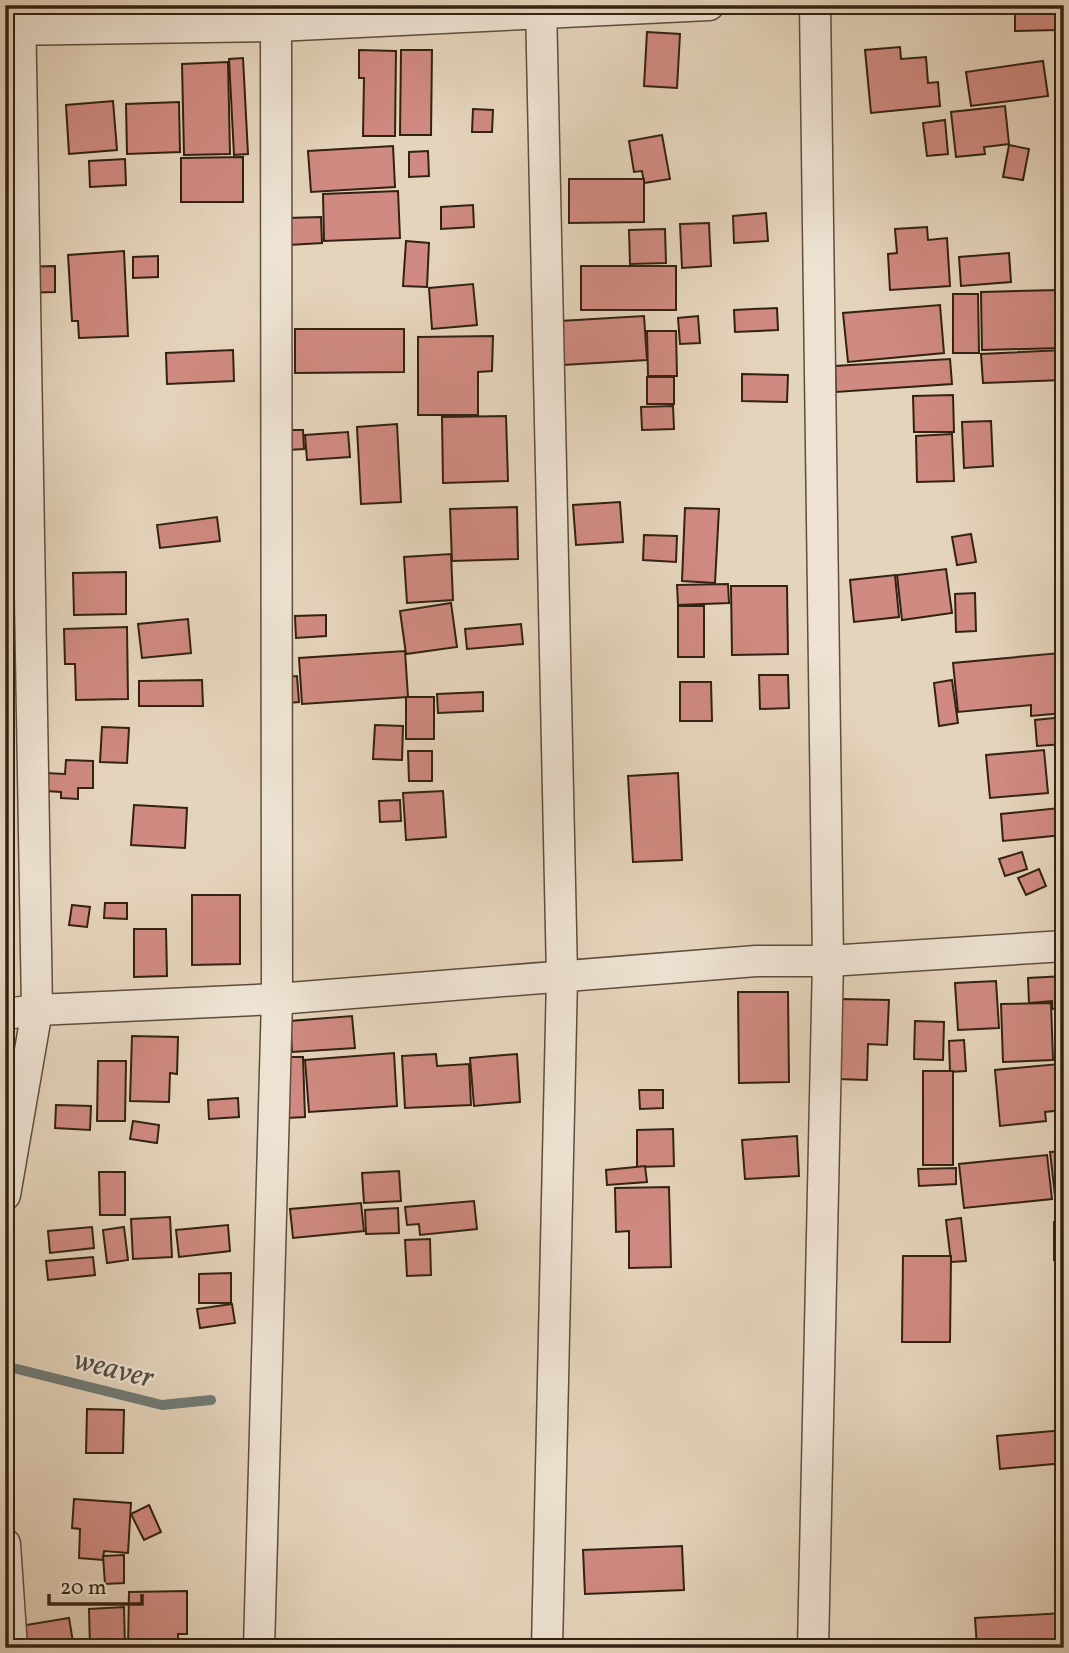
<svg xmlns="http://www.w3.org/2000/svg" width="1069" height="1653" viewBox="0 0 1069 1653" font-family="Vollkorn,serif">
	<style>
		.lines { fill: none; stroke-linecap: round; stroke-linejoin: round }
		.stream { stroke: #707b77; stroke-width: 10 }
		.building { fill: #d08a81; stroke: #322212; stroke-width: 2 }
		.minor-casing { stroke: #5f4e3c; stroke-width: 33 }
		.minor { stroke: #eee3d3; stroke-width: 30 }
		.labels { text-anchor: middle; stroke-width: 5; stroke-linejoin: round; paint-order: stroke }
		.water-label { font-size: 30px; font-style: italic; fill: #514e44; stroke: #eee3d3 }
	</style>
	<rect width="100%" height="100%" fill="#e5d4bc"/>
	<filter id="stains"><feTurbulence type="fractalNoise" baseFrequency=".00286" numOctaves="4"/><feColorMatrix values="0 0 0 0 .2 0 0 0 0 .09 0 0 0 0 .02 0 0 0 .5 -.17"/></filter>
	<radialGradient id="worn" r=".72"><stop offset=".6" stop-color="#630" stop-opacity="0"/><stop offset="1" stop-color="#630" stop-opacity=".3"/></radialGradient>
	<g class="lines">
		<!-- stream -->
		<path class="stream" d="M5 1366 162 1405 211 1400"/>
	</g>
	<!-- building -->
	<g class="building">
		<path d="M1057 9V30L1015 31V10Z"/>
		<path d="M647 32 680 34 677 88 644 86Z"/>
		<path d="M900 47 901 59 926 57 928 83 938 82 940 106 871 113 865 50Z"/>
		<path d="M359 50 396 51 395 136H363L364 78H359Z"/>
		<path d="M401 50H432L431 135H400Z"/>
		<path d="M243 58 248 154 234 155 229 59Z"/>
		<path d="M1043 61 1048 96 971 106 966 72Z"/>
		<path d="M228 62 230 154 184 155 182 64Z"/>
		<path d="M113 101 117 150 69 154 66 105Z"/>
		<path d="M179 102 180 152 127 154 126 104Z"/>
		<path d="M1005 106 1009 144 984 147 985 154 956 157 951 112Z"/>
		<path d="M473 109 493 110 492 132H472Z"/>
		<path d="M945 120 948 154 927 156 923 123Z"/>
		<path d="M662 135 670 179 644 183 642 171 634 172 629 141Z"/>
		<path d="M1009 145 1029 149 1023 180 1003 177Z"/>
		<path d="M393 146 395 187 311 192 308 151Z"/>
		<path d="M428 151 429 176 409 177V152Z"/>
		<path d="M243 157V202H181V158Z"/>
		<path d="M125 159 126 185 90 187 89 161Z"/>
		<path d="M569 179H644V222L569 223Z"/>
		<path d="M398 191 400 238 324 241 323 194Z"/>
		<path d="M473 205 474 227 441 229V207Z"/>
		<path d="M766 213 768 241 734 243 733 216Z"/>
		<path d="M321 217 322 243 289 245 287 218Z"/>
		<path d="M709 223 711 266 682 268 680 224Z"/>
		<path d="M927 227 928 240 947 238 950 286 890 290 888 254 897 253 895 229Z"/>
		<path d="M665 229 666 263 630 264 629 230Z"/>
		<path d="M406 241 429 243 427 287 403 286Z"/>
		<path d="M124 251 128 336 79 338 78 321H72L68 255Z"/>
		<path d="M1009 253 1011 282 961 286 959 257Z"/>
		<path d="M158 256V277L133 278V257Z"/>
		<path d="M55 266V292L18 293V267Z"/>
		<rect x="581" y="266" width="95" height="44"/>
		<path d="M473 284 477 325 432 329 429 288Z"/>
		<path d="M1059 290 1060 348 982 350 981 292Z"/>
		<path d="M953 294H978L979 353H953Z"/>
		<path d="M940 305 944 353 848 362 843 313Z"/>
		<path d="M777 308 778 330 735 332 734 310Z"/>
		<path d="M644 316 647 360 563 365 560 321Z"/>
		<path d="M698 316 700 343 680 344 678 318Z"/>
		<path d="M295 329H404V372L295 373Z"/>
		<path d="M647 331H676L677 376H648Z"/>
		<path d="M493 336 492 371 478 372V415H418V337Z"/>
		<path d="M233 350 234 381 167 384 166 353Z"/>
		<path d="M1064 350V380L983 383 981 354Z"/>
		<path d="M950 359 952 384 836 392 835 366Z"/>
		<path d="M742 374 788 375 787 402 742 401Z"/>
		<rect x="647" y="377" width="27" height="27"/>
		<path d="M953 395 954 432H914L913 396Z"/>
		<path d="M673 406 674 429 642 430 641 407Z"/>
		<path d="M506 416 508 481 443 483 442 417Z"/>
		<path d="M991 421 993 466 964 468 962 422Z"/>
		<path d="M397 424 401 502 361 504 357 427Z"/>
		<path d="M287 430H303L304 449 288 450Z"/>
		<path d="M348 432 350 457 307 460 305 435Z"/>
		<path d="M952 434 954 481 917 482 916 436Z"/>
		<path d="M620 502 623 542 576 545 573 505Z"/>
		<path d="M517 507 518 559 452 561 450 509Z"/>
		<path d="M685 508 719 509 715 583 682 581Z"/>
		<path d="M217 517 220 541 160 548 157 525Z"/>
		<path d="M971 534 976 562 957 565 952 537Z"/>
		<path d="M644 535 677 536 676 562 643 560Z"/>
		<path d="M451 554 453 600 407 603 404 557Z"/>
		<path d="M946 569 952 613 902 620 897 575Z"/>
		<path d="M126 572V614L74 615 73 573Z"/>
		<path d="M895 575 899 617 854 622 850 580Z"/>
		<path d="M728 584 729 603 678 605 677 585Z"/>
		<path d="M731 586H787L788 654 732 655Z"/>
		<path d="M975 593 976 631 956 632 955 594Z"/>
		<path d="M451 603 457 647 406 654 400 611Z"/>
		<rect x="678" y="606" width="26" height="51"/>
		<path d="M326 615V636L296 638 295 616Z"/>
		<path d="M188 619 191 653 142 658 138 624Z"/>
		<path d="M521 624 523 644 467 649 465 629Z"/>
		<path d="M127 627 128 699 76 700 75 664H65L64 629Z"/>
		<path d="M405 651 408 697 302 704 299 658Z"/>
		<path d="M1060 653 1064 713 1031 716V705L958 712 953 663Z"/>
		<path d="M759 675H788L789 708 760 709Z"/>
		<path d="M297 676 299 702 288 703 287 677Z"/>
		<path d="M202 680 203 706H139V681Z"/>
		<path d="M952 680 958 723 939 726 934 683Z"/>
		<path d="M680 682H711L712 721H680Z"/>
		<path d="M483 692V711L438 713 437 694Z"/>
		<rect x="406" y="697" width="28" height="42"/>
		<path d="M1064 717V744L1037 746 1035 720Z"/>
		<path d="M375 725 403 726 402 760 373 759Z"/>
		<path d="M102 727 129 728 127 763 100 762Z"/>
		<path d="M1044 750 1048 793 990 798 986 755Z"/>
		<path d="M408 751H432V781H409Z"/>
		<path d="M66 760 93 761V788H78V799L61 798V792L46 791V773L65 774Z"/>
		<path d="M678 773 682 860 633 862 628 776Z"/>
		<path d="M443 791 446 837 406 840 403 793Z"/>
		<path d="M400 800 401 821 380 822 379 801Z"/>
		<path d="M134 805 187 808 185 848 131 845Z"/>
		<path d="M1059 808 1062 835 1003 841 1001 814Z"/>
		<path d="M1022 852 1027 869 1005 876 999 859Z"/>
		<path d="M1039 869 1046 886 1026 895 1018 878Z"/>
		<path d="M192 895H240V964L192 965Z"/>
		<path d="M105 903H127V919L104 918Z"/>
		<path d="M72 905 90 907 87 927 69 925Z"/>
		<path d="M134 929H166L167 976 134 977Z"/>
		<path d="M1064 976V1008L1052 1009V1001L1029 1003 1028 978Z"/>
		<path d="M996 981 999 1028 958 1030 955 983Z"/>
		<path d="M738 992H788L789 1082 739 1083Z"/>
		<path d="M841 999 889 1000 887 1045 868 1044 867 1080 837 1079Z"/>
		<path d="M1051 1003 1053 1060 1003 1062 1001 1004Z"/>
		<path d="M352 1016 355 1048 292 1052 290 1021Z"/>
		<path d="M915 1021 944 1022 943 1060 914 1059Z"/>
		<path d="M132 1036 178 1037 177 1074 170 1073 169 1102 130 1101Z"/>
		<path d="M964 1040 966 1071 950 1072 949 1041Z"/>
		<path d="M394 1053 397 1106 309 1112 305 1060Z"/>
		<path d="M436 1054 437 1066 469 1064 471 1105 405 1108 402 1056Z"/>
		<path d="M517 1054 520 1102 474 1106 470 1058Z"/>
		<path d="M285 1057H303L305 1117 287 1118Z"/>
		<path d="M98 1061H126L125 1121H97Z"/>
		<path d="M1059 1064 1063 1110 1045 1112 1046 1121 1000 1126 995 1070Z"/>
		<rect x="923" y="1071" width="30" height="94"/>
		<path d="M639 1090H663V1108L640 1109Z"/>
		<path d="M238 1098 239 1117 209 1119 208 1100Z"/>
		<path d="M56 1105 91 1106 90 1130 55 1128Z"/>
		<path d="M133 1121 159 1125 157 1143 130 1139Z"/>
		<path d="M673 1129 674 1166 637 1167V1130Z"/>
		<path d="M797 1136 799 1176 745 1179 742 1140Z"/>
		<path d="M1064 1151V1195L1055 1196 1050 1152Z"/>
		<path d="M1047 1155 1052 1199 964 1208 959 1164Z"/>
		<path d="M645 1166 647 1182 607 1185 606 1170Z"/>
		<path d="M956 1168V1184L919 1186 918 1169Z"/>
		<path d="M399 1171 401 1201 364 1203 362 1173Z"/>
		<path d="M99 1172H125V1215H100Z"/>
		<path d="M669 1187 671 1267 629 1268V1231L616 1232 615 1188Z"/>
		<path d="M474 1201 477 1229 420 1235 419 1224 407 1225 405 1207Z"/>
		<path d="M361 1203 364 1231 293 1238 290 1209Z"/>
		<path d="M398 1208 399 1233 366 1234 365 1210Z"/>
		<path d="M170 1217 172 1257 133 1259 131 1219Z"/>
		<path d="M961 1218 966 1261 951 1262 946 1220Z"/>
		<rect x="1054" y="1222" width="10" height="38"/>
		<path d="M228 1225 230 1251 179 1257 176 1230Z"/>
		<path d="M92 1227 94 1248 50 1253 48 1231Z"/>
		<path d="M124 1227 128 1260 107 1263 103 1230Z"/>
		<path d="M430 1239 431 1275 407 1276 405 1240Z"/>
		<path d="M903 1256H951L950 1342H902Z"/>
		<path d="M93 1257 95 1275 48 1280 46 1261Z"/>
		<path d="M231 1273V1303H199V1274Z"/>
		<path d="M232 1304 235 1323 200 1328 197 1309Z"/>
		<path d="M87 1409 124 1410 123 1453H86Z"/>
		<path d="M1064 1430V1463L1000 1469 997 1436Z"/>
		<path d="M74 1499 131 1503 128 1553 104 1551 103 1560 79 1558 80 1529 72 1528Z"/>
		<path d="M149 1505 161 1532 144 1540 131 1514Z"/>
		<path d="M682 1546 684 1590 585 1594 583 1550Z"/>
		<path d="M124 1555V1583L105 1584 103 1556Z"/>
		<path d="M187 1591V1634H178V1648H128L129 1592Z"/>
		<path d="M124 1607 125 1647 90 1648 89 1609Z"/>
		<path d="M1064 1613V1648H977L975 1618Z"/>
		<path d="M69 1618 74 1648H23L20 1626Z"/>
	</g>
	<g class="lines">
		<!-- minor casing -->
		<g class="minor-casing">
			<g id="minor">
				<path d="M541 5 562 977 547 1648"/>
				<path d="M5 30 277 26 709 5"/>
				<path d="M5 1014 37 1010 277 999 756 961H828L1064 946"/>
				<path d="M5 1195 37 1010 20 5"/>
				<path d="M5 1544 12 1648"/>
				<path d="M259 1648 277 999 276 5"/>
				<path d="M813 1648 828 961 815 5"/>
			</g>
		</g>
		<!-- minor -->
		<use href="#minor" class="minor"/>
	</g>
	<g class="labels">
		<!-- water labels -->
		<g class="water-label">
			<text transform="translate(114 1368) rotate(14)" y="10">weaver</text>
		</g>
	</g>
	<!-- margin -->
	<rect width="1069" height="1653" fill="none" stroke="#e5d4bc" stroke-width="28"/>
	<rect x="7" y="7" width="1055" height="1639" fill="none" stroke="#322212" stroke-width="3.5"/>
	<rect x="14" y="14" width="1041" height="1625" fill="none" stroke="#322212" stroke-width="2"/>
	<!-- scale -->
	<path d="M49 1594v10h93v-10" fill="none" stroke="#322212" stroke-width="3.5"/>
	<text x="60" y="1594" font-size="21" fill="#322212" stroke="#eee3d3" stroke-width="5" paint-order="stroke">20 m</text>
	<rect width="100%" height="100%" filter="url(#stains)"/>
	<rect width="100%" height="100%" fill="url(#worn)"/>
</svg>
